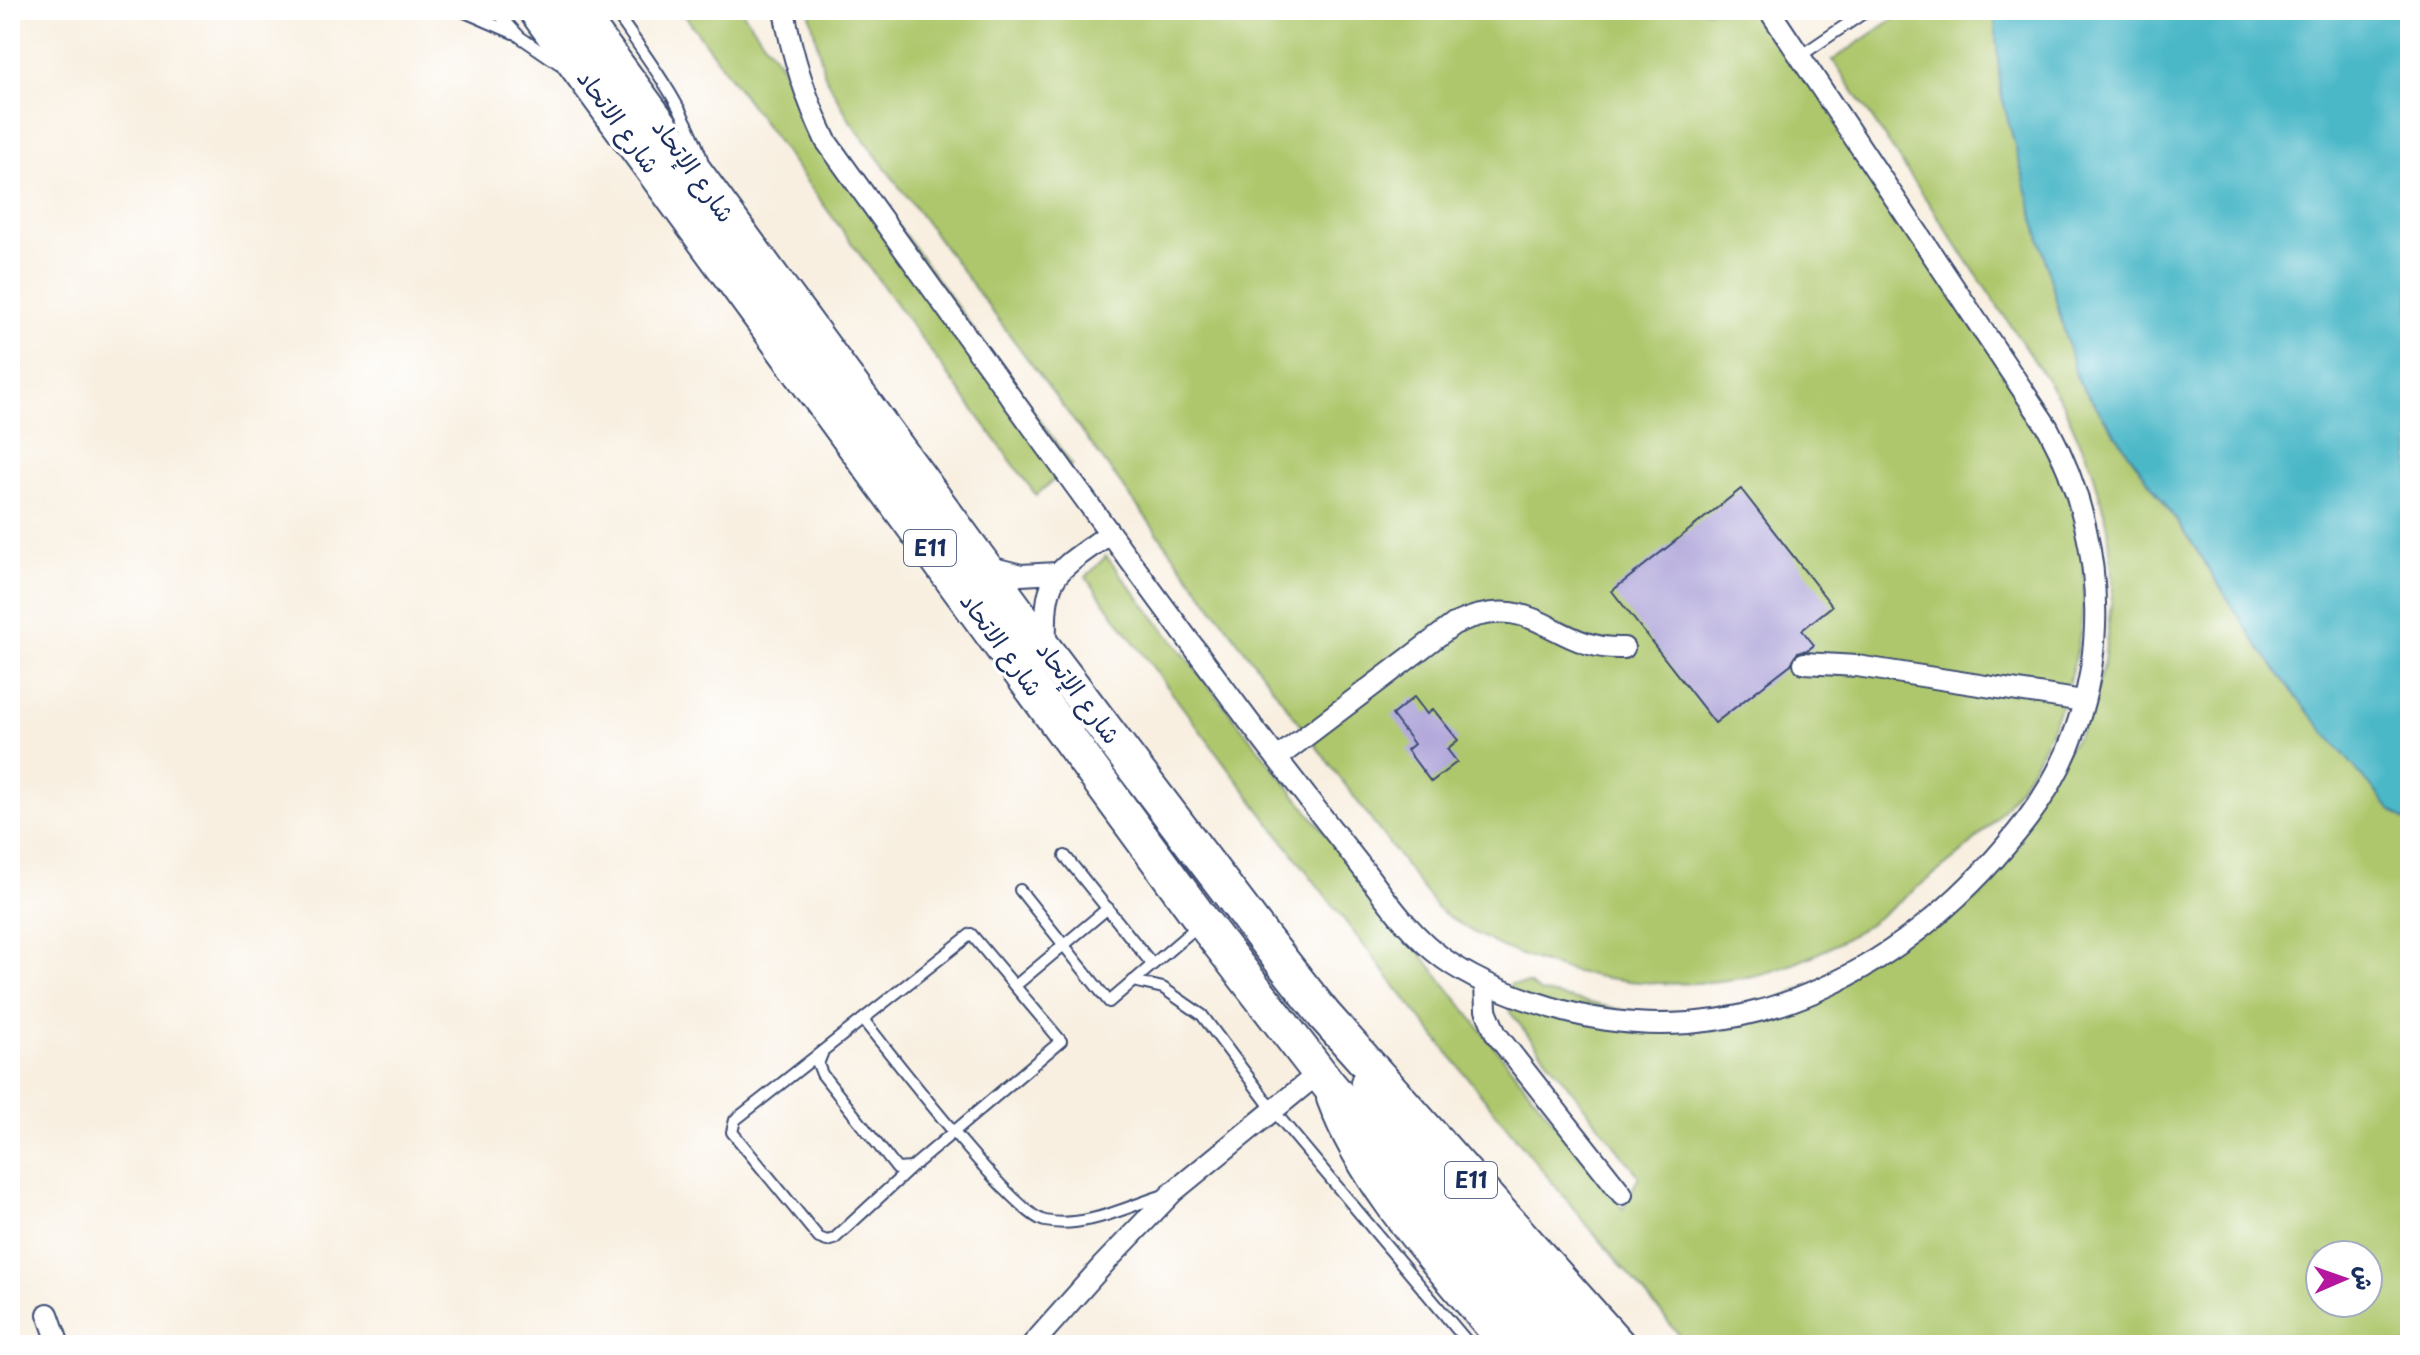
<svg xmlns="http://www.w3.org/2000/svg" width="2420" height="1355" viewBox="0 0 2420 1355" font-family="'Playpen Sans','Playpen Sans Arabic',sans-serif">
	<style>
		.green { fill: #aec76c; stroke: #647b65; stroke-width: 2; fill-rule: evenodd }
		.water { fill: #4cb8c8; stroke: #347493; stroke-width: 2 }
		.building { fill: #b1a7da }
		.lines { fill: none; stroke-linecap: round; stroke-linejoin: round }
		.service-casing { stroke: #3c4c72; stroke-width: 14 }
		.minor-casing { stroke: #3c4c72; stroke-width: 24 }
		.primary-casing { stroke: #3c4c72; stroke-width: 36 }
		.trunk-casing { stroke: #3c4c72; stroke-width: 38 }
		.service { stroke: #fff; stroke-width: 10 }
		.minor { stroke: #fff; stroke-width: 20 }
		.primary { stroke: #fff; stroke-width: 32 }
		.trunk { stroke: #fff; stroke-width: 34 }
		.labels { text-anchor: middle; stroke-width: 7; stroke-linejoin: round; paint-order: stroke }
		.shield { fill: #fff; stroke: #5f6d8e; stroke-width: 2 }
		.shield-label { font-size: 22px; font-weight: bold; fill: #1b2f5e }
		.street-label { font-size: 24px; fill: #1b2f5e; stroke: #fff }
	</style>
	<rect width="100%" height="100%" fill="#fff"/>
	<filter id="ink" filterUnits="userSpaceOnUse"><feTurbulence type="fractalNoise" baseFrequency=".0125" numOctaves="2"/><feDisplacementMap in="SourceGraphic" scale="16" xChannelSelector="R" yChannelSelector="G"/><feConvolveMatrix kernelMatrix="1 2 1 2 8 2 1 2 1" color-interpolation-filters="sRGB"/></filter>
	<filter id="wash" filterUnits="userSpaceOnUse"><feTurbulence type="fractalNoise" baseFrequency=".006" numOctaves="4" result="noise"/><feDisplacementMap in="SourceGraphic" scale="32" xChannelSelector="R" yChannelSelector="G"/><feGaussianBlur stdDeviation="1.8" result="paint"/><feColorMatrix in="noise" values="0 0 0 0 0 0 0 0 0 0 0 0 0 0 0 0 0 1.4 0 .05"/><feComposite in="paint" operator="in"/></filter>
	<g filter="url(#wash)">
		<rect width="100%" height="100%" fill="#f8efe0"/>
		<!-- green -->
		<g class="green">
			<path d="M681 10H741L1072 465 1036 495Z"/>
			<path d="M809 10H1763L2037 418C2061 470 2085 527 2084 586 2082 673 2048 758 1991 824 1967 851 1936 872 1908 895 1861 933 1803 968 1742 978 1638 995 1521 972 1437 908L851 122 825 76Z"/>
			<path d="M1907 10H1994L2001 93 2077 379 2195 548 2256 643 2308 712 2390 809 2410 824V1345H1688C1477 1098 1279 839 1086 577L1106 556 1623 1209 1639 1176 1510 1012 1505 996 1511 984H1529L1540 992 1622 1010 1668 1012 1747 1007 1788 995 1885 950 1978 875 2082 729 2095 697 2104 661 2113 587 2108 527 2092 468 2063 404 1833 60ZM2320 1255H2368V1303H2320Z"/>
		</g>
		<!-- water -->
		<path class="water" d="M1994 10H2410V824L2390 809 2308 712 2256 643 2195 547 2077 379 2001 93Z"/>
		<g id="blocks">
			<!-- building -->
			<g class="building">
				<path d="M1741 489 1832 606 1802 630 1814 645 1808 650 1798 652 1791 664 1715 723 1612 591Z"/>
				<path d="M1414 697 1427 714 1433 709 1458 740 1447 749 1457 762 1431 782 1407 750 1414 744 1392 715Z"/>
			</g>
		</g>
	</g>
	<g filter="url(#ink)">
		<use href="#blocks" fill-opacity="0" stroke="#3c4c72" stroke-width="2"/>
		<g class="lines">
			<!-- service casing -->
			<g class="service-casing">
				<g id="service">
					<path d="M460 10 513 33"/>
					<path d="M495 10 520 37 558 63"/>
					<path d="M614 10C647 58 683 104 702 159"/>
					<path d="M1800 56 1868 10"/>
					<path d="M1065 856 1152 964"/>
					<path d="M1020 890 1109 1002 1200 924"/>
					<path d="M1133 981 1163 988 1202 1015 1273 1110 1470 1345"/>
					<path d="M1015 986 1108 908"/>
					<path d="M864 1021C891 1054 1014 1215 1045 1221 1085 1229 1126 1207 1164 1195"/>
					<path d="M822 1054 818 1064 822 1074 897 1169 911 1168 1061 1041 971 934 735 1120 732 1132 819 1238 827 1241 834 1239 911 1168"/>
				</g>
			</g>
			<!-- minor casing -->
			<g class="minor-casing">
				<g id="minor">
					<path d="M784 10C792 56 806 99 826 141 966 336 1106 530 1250 723 1286 771 1323 818 1360 865 1386 899 1409 934 1444 959 1476 982 1513 996 1550 1007 1739 1065 1915 968 2028 818 2114 704 2114 550 2048 428L1769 10"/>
					<path d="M986 566 1021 575 1057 573"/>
					<path d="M1046 646C1044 573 1053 574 1109 534"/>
					<path d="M1804 663 1857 666 2083 701"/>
					<path d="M1277 758 1454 624C1537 587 1551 651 1624 648"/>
					<path d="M1485 983 1486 1010 1496 1034 1622 1194"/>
					<path d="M48 1314 59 1345"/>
					<path d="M1032 1345 1103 1265 1173 1192 1320 1072"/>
				</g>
			</g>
			<!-- primary casing -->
			<g class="primary-casing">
				<g id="primary">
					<path d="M1367 1083 1394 1120 1579 1345"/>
					<path d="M1333 1098C1367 1191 1445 1269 1507 1345"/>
				</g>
			</g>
			<!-- trunk casing -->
			<g class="trunk-casing">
				<g id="trunk">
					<path d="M536 10 1203 922 1328 1084 1546 1345"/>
					<path d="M576 10 1046 651 1262 936 1324 1015 1618 1345"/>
				</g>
			</g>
			<!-- service -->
			<use href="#service" class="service"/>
			<!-- minor -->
			<use href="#minor" class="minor"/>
			<!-- primary -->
			<use href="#primary" class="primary"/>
			<!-- trunk -->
			<use href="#trunk" class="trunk"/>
		</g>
	</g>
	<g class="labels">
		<!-- shield labels -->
		<g class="shield">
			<rect x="904" y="530" width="52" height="36" rx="6"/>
			<rect x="1445" y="1162" width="52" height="36" rx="6"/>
		</g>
		<g class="shield-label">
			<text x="930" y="556">E11</text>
			<text x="1471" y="1188">E11</text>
		</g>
		<!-- street labels -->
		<g class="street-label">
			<text transform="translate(618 122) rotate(54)" y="8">شارع الاتحاد</text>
			<text transform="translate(693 171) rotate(54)" y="8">شارع الإتحاد</text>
			<text transform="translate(1001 645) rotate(54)" y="8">شارع الاتحاد</text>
			<text transform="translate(1078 693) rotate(53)" y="8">شارع الإتحاد</text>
		</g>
	</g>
	<!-- margin -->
	<rect width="2420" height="1355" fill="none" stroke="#fff" stroke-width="40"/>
	<!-- north arrow -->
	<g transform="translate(2344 1279) rotate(88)"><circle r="38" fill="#ffffff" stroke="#a4acbf" stroke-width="2"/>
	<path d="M0-6L14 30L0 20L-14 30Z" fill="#b5179e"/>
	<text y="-12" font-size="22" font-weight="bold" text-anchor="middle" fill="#1b2f5e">ش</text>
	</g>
</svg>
